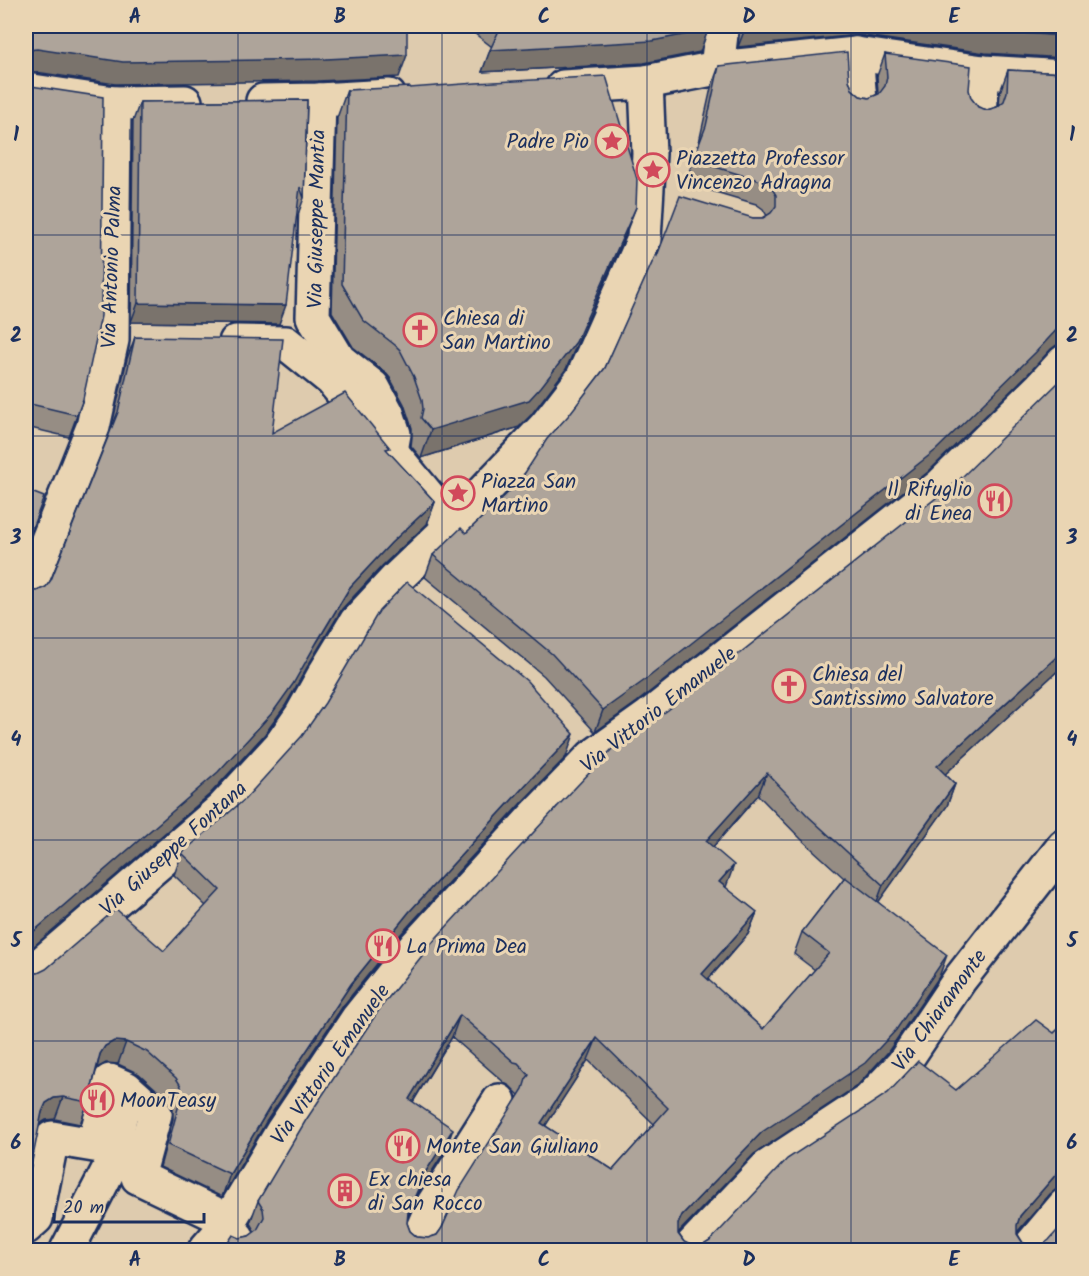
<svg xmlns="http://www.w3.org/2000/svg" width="1089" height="1276" viewBox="0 0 1089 1276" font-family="Kalam,sans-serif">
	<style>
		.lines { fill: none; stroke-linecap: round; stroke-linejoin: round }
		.street-casing { stroke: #1b2f5e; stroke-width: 38 }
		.street { stroke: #ead5b3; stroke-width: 33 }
		.wall { fill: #968d84; stroke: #1b2f5e; stroke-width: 1.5; fill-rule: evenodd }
		.shaded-wall { fill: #7a736c; stroke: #1b2f5e; stroke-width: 1.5 }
		.building { fill: #aea49a; stroke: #1b2f5e; stroke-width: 1.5; fill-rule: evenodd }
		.grid { fill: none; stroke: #1b2f5e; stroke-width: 1.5; stroke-opacity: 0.55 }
		.labels { text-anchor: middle; stroke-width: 6; stroke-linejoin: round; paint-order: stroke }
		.poi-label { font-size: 21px; fill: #1b2f5e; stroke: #ead5b3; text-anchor: start }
		.street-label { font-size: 21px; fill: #1b2f5e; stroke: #ead5b3 }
		.neatline { fill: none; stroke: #1b2f5e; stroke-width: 2 }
		.grid-label { font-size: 20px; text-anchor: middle; font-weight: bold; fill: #1b2f5e }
	</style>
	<rect width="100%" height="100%" fill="#decbae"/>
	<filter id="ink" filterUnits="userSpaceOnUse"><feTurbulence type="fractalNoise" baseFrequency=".0167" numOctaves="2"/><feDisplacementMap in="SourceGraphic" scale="12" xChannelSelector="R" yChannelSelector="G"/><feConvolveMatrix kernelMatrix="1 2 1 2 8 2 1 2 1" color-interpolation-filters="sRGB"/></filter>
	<g filter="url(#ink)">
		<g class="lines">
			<!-- street casing -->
			<g class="street-casing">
				<g id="street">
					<path d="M856 54 860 101"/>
					<path d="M717 68 722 26"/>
					<path d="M563 87 646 82 717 68 856 54 983 72 1064 77"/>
					<path d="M26 90 114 103 185 102"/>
					<path d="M319 100 313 317 339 360 373 387 387 413 394 434 391 451"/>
					<path d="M263 101 319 100 389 96"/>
					<path d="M980 113 983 72"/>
					<path d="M236 342 286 343 332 380 452 525"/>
					<path d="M26 595 93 427 112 340 114 103"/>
					<path d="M26 977 223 808 280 746 301 716 325 673 356 622 397 578 440 537 545 427 582 379 644 239 649 154 646 82"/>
					<path d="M26 1227 36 1218 52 1138 94 1145 110 1081 126 1088 155 1114 138 1177 213 1213 237 1237 234 1241"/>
					<path d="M417 1242 434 1203 499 1101"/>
					<path d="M67 1250 111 1165 120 1117"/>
					<path d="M205 1250 226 1226 282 1132 358 1018 415 947 535 816 592 757 648 717 940 486 1041 387 1064 362"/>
					<path d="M688 1250 767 1167 869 1100 903 1064 960 979 1064 846"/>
					<path d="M1027 1250 1064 1206"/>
				</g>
			</g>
			<!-- street -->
			<use href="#street" class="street"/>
		</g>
		<!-- wall -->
		<g class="wall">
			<path d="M465 26H709L700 52 644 63 482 72 492 47Z"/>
			<path d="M740 26H1064L985 53 858 35 738 47Z"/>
			<path d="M885 54 969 90 971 98 978 107 987 110 997 107 999 105 1000 92 1008 70 1064 73V344H1058L1051 349 1028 374 928 472 637 702 595 732 544 676 425 577 433 555 466 533 519 482 605 368 657 256 753 218H763L767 216 763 209 756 204 685 183 698 147 711 88 719 66 849 80 852 89 860 96 869 98 878 94 877 76Z"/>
			<path d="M26 84 83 399 69 437 26 427Z"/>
			<path d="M410 88 625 235 566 369 531 415 519 427 421 458 411 446 412 437V428L404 404 390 378 385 372 353 347 332 312 337 118 347 90Z"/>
			<path d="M307 100 304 198 297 217 296 216 279 324 131 322 133 121 140 102Z"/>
			<path d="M135 337 272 433 388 452 435 502 427 524 383 565 342 609 309 664 285 706 265 734 210 794 26 953V589L28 590 37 591 46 587 51 580 111 430 127 359Z"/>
			<path d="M1064 665 945 774 955 784 947 806 878 902 939 977 888 1052 857 1086 754 1154 678 1233 684 1242 692 1246H702L956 1090 1054 1033 1064 1024V1188H1058L1050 1194 1017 1233 1023 1243 1032 1246 1064 1251H221L240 1238 249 1236 255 1232 250 1223 258 1201 557 807ZM758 795 801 839 844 878 802 932 794 954 815 970 763 1029 708 980 748 934 757 912 725 887 713 847ZM452 1037 506 1084 510 1086 519 1095 442 1228 437 1235 428 1238 417 1237 410 1231 407 1223V1218L418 1193 445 1151 413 1102ZM588 1060 654 1124 613 1170 545 1126Z"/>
			<path d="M566 757 521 803 401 934 343 1006 266 1122 222 1197 160 1167 173 1119V1108L168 1100 139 1074 118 1064 106 1063 97 1068 88 1102 80 1124 55 1119 46 1120 39 1125 28 973H38L164 951 206 906 174 875 182 853Z"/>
		</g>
		<!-- shaded-wall -->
		<g class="shaded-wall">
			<path d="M746 26H953L1064 36V58L985 53 858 35 738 47Z"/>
			<path d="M708 30 700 52 644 63 482 72 490 50Z"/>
			<path d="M37 49 407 55 399 77 318 81 115 84 29 71 26 72V52L28 50Z"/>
			<path d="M636 207 625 235 566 369 531 415 519 427 421 458 431 430Z"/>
			<path d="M138 303 286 305 279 324 131 322Z"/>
			<path d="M1064 324V344H1058L1051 349 1028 374 928 472 637 702 595 732 603 710Z"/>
			<path d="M435 502 427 524 383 565 342 609 309 664 285 706 265 734 210 794 26 953V938L317 642 350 587 391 543Z"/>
			<path d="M1064 650V665L929 789 937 766Z"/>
			<path d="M574 734 566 757 521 803 401 934 343 1006 266 1122 222 1197 230 1174 274 1100 351 984 409 912 529 781Z"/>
			<path d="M767 773 758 795 698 864 706 841Z"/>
			<path d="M955 784 947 806 875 907 883 885Z"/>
			<path d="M734 865 726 887 719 882Z"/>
			<path d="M757 912 748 934 693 996 702 974Z"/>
			<path d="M947 955 939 977 888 1052 857 1086 754 1154 674 1237 678 1224 682 1215 762 1132Z"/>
			<path d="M460 1015 452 1037 401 1121 409 1099Z"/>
			<path d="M597 1038 588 1060 533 1145 541 1123Z"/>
			<path d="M114 1041 126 1042 118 1064 106 1063 97 1068 100 1054 105 1046Z"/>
			<path d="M63 1097 55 1119 46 1120 38 1125 42 1112 46 1103 54 1098Z"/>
			<path d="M453 1129 445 1151 418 1193 400 1235 408 1212 426 1171Z"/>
			<path d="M1064 1168V1188H1058L1050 1194 1012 1238 1009 1247 1020 1216 1058 1172Z"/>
		</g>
		<!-- building -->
		<g class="building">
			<path d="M26 26H407V55L326 59 123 62 37 49 28 50 26 52Z"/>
			<path d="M500 26H709L708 30 652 41 490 50 501 26Z"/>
			<path d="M953 26H1064V36L993 31Z"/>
			<path d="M847 52 849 80 852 89 860 96 869 98 879 94 885 86 887 77 885 54 971 66 969 90 971 98 978 107 987 110 997 107 1004 101 1007 92 1008 70 1064 73V324L1059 327 1036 352 936 450 645 680 603 710 552 654 433 555 461 528 466 533 519 482 547 439 568 416 605 368 656 254 657 256 680 196 753 218H763L771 213 776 206V195L771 187 764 182 693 160 706 126 719 66Z"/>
			<path d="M606 76 637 179 636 207 576 342 541 387 529 400 431 430 421 418 423 409 422 400 414 377 400 350 395 345 363 320 342 284 347 90 410 87V88L476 83Z"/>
			<path d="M26 84 31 86 103 97 101 316 83 399 77 415 26 403Z"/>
			<path d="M307 100 304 198 300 187 286 305 138 303 140 102Z"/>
			<path d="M135 337 283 339 272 433 345 393 390 448 386 449 435 502 391 543 350 587 317 642 293 684 273 712 218 772 26 938V637L30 635 26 633V589L28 590 37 591 46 587 51 580 118 412Z"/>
			<path d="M1064 377V650L937 766 955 784 883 885 809 817 767 773 706 841 734 865 719 882 757 912 702 974 763 1029 829 953 802 932 845 877 947 955 896 1030 865 1063 762 1132 682 1215 678 1224V1234L684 1242 692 1246H702L710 1241 787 1159 888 1093 918 1061 956 1090 1036 1020 1054 1033 1064 1024V1168L1058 1172 1020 1216 1017 1225V1234L1023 1243 1032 1246H1041L1049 1240 1064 1223V1251H221L227 1244 233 1235 240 1238 249 1236 257 1230 264 1217 263 1209 258 1201 306 1120 381 1007 437 937 557 807 612 749 668 710 960 479ZM460 1015 514 1062 518 1063 529 1075 526 1079 523 1089 459 1190 442 1228 437 1235 428 1238 417 1237 410 1231 407 1223 408 1212 426 1171 453 1129 409 1099ZM597 1038 668 1108 613 1170 541 1123Z"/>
			<path d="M26 490 44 497 26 544Z"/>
			<path d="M407 582 527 681 574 734 529 781 409 912 351 984 274 1100 230 1174 168 1145 181 1097V1086L176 1078 147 1052 126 1042 114 1041 105 1046 100 1054 88 1102 63 1097 54 1098 46 1103 42 1112 27 1186 26 1187V971L28 973H38L46 969 116 909 164 951 220 890 182 853 245 799 302 736 325 703 379 611Z"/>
		</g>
	</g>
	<!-- grid -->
	<path class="grid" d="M238 26V1250M442 26V1250M647 26V1250M851 26V1250M26 235H1064M26 436H1064M26 638H1064M26 840H1064M26 1041H1064"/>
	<!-- icons -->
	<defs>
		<g id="sight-ring" transform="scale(1.725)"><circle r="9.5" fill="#ead5b3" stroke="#d1495b" stroke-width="1.5"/><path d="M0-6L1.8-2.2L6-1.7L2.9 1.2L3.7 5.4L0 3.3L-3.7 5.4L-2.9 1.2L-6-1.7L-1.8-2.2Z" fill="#d1495b"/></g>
		<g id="church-ring" transform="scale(1.725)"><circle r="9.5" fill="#ead5b3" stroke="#d1495b" stroke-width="1.5"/><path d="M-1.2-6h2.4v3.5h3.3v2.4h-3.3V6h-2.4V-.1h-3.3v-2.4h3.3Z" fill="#d1495b"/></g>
		<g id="restaurant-ring" transform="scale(1.725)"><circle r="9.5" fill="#ead5b3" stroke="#d1495b" stroke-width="1.5"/><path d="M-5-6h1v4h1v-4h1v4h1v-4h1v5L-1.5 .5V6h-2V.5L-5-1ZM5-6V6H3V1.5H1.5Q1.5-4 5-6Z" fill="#d1495b"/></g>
		<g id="building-ring" transform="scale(1.725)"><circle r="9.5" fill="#ead5b3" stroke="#d1495b" stroke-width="1.5"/><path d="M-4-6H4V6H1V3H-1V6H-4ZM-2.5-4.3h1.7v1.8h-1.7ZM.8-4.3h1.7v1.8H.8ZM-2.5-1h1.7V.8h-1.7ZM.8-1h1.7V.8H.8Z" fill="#d1495b"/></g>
	</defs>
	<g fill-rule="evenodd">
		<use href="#sight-ring" x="612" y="141"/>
		<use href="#sight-ring" x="653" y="170"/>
		<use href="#church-ring" x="420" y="330"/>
		<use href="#sight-ring" x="458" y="493"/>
		<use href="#restaurant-ring" x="995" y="501"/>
		<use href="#church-ring" x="789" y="686"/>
		<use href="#restaurant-ring" x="383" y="946"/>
		<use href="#restaurant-ring" x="97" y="1100"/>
		<use href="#restaurant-ring" x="403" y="1146"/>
		<use href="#building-ring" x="345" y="1191"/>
	</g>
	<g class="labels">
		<!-- poi labels -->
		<g class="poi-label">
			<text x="589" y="148" text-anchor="end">Padre Pio</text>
			<text x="676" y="165">Piazzetta Professor<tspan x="676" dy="24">Vincenzo Adragna</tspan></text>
			<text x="443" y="325">Chiesa di<tspan x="443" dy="24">San Martino</tspan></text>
			<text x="481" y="488">Piazza San<tspan x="481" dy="24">Martino</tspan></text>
			<text x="972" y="496" text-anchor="end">Il Rifuglio<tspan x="972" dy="24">di Enea</tspan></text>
			<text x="812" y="681">Chiesa del<tspan x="812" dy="24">Santissimo Salvatore</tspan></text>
			<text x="406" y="953">La Prima Dea</text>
			<text x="120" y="1107">MoonTeasy</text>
			<text x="426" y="1153">Monte San Giuliano</text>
			<text x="368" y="1186">Ex chiesa<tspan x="368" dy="24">di San Rocco</tspan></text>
		</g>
		<!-- street labels -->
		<g class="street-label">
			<text transform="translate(316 219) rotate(-89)" y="7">Via Giuseppe Mantia</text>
			<text transform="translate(111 267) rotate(-88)" y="7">Via Antonio Palma</text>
			<text transform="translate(658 709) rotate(-38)" y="7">Via Vittorio Emanuele</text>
			<text transform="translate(173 848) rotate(-42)" y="7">Via Giuseppe Fontana</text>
			<text transform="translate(939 1010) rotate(-54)" y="7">Via Chiaramonte</text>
			<text transform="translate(330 1064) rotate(-55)" y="7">Via Vittorio Emanuele</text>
		</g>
	</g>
	<!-- margin -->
	<rect width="1089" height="1276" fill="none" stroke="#ead5b3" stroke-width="66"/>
	<!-- scale -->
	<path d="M54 1213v9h150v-9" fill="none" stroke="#1b2f5e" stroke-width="3"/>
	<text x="63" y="1213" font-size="18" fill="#1b2f5e" stroke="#ead5b3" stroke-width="4.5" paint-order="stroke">20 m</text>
	<rect x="33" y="33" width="1023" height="1210" class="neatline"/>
	<g class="grid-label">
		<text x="135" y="23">A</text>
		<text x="340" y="23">B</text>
		<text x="544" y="23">C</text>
		<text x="749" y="23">D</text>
		<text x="954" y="23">E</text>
		<text x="16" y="141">1</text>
		<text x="1072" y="141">1</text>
		<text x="16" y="342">2</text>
		<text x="1072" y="342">2</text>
		<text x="16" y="544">3</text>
		<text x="1072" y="544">3</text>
		<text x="16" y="746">4</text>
		<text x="1072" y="746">4</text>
		<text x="16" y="947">5</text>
		<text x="1072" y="947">5</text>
		<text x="16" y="1149">6</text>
		<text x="1072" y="1149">6</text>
		<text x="135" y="1266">A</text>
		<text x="340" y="1266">B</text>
		<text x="544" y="1266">C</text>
		<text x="749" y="1266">D</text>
		<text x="954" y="1266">E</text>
	</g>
</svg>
